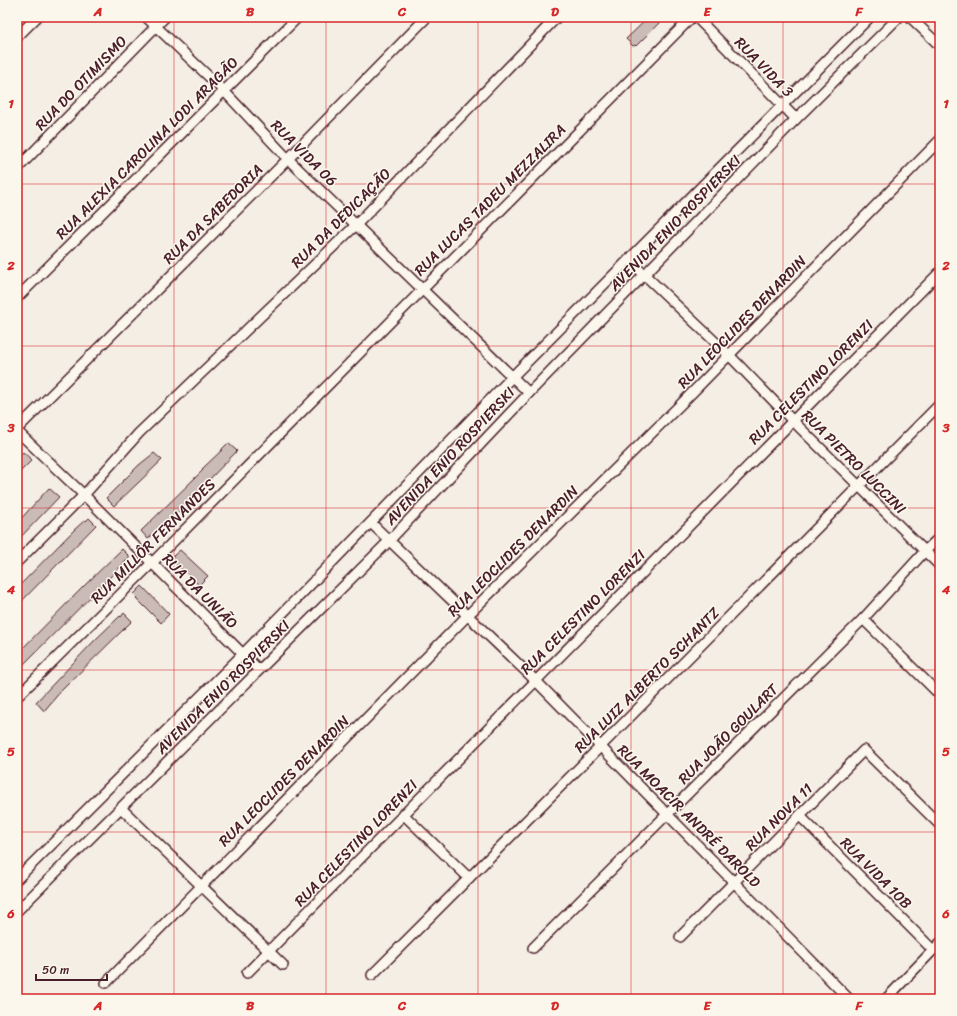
<svg xmlns="http://www.w3.org/2000/svg" width="957" height="1016" viewBox="0 0 957 1016" font-family="Sriracha,sans-serif">
	<style>
		.building { fill: #cabbb6; stroke: #4a1f2b }
		.lines { fill: none; stroke-linecap: round; stroke-linejoin: round }
		.minor-casing { stroke: #4a1f2b; stroke-width: 12 }
		.minor { stroke: #fbf7ec; stroke-width: 9 }
		.grid { fill: none; stroke: #d62828; stroke-width: 1; stroke-opacity: 0.55 }
		.labels { text-anchor: middle; stroke-width: 3; stroke-linejoin: round; paint-order: stroke }
		.street-label { font-size: 15px; fill: #4a1f2b; stroke: #fbf7ec }
		.neatline { fill: none; stroke: #d62828; stroke-width: 1.5 }
		.grid-label { font-size: 13px; text-anchor: middle; font-weight: bold; fill: #d62828 }
	</style>
	<rect width="100%" height="100%" fill="#f4eee4"/>
	<filter id="ink" filterUnits="userSpaceOnUse"><feTurbulence type="fractalNoise" baseFrequency=".025" numOctaves="2"/><feDisplacementMap in="SourceGraphic" scale="8" xChannelSelector="R" yChannelSelector="G"/><feConvolveMatrix kernelMatrix="1 2 1 2 8 2 1 2 1" color-interpolation-filters="sRGB"/></filter>
	<g filter="url(#ink)">
		<!-- building -->
		<g class="building">
			<path d="M649 17H657L661 21 636 46 635 45 633 46 626 39Z"/>
			<path d="M228 443 237 451 178 512 148 539 141 531 203 470 202 469 222 450V449Z"/>
			<path d="M23 452 32 460 17 475V458Z"/>
			<path d="M154 453 162 460 114 506 106 498 139 465Z"/>
			<path d="M49 488 59 497 17 541V523Z"/>
			<path d="M89 518 96 525 17 606V590L21 586 20 585 74 530 85 520 86 521Z"/>
			<path d="M122 549 130 557 17 671V654L84 586Z"/>
			<path d="M180 550 208 576 199 585 174 562 175 561 172 557Z"/>
			<path d="M142 586 169 614 161 623 136 598 137 597 134 594Z"/>
			<path d="M124 613 132 621 61 691 44 711 36 702 95 640 120 616 121 617Z"/>
		</g>
		<g class="lines">
			<!-- minor casing -->
			<g class="minor-casing">
				<g id="minor">
					<path d="M146 17 224 91 288 159 529 393"/>
					<path d="M696 17 796 119"/>
					<path d="M910 17 940 46"/>
					<path d="M17 37 37 17"/>
					<path d="M17 169 165 17"/>
					<path d="M629 260 729 355 792 420 940 566"/>
					<path d="M17 298 298 17"/>
					<path d="M17 429 288 159 427 17"/>
					<path d="M17 431 84 495 259 670"/>
					<path d="M371 523 536 681 849 999"/>
					<path d="M17 562 84 495 139 433 356 225 557 17"/>
					<path d="M863 619 940 695"/>
					<path d="M17 697 152 563 692 17"/>
					<path d="M121 808 283 965"/>
					<path d="M403 814 469 878"/>
					<path d="M800 816 933 950"/>
					<path d="M17 879 243 654 513 376 870 17"/>
					<path d="M17 911 389 541 529 393 796 119 899 17"/>
					<path d="M680 937 864 750 940 825"/>
					<path d="M533 948 863 619 925 551 940 537"/>
					<path d="M247 973 940 272"/>
					<path d="M372 975 600 747 940 404"/>
					<path d="M106 983 468 615 682 403 940 140"/>
					<path d="M886 999 940 943"/>
				</g>
			</g>
			<!-- minor -->
			<use href="#minor" class="minor"/>
		</g>
	</g>
	<!-- grid -->
	<path class="grid" d="M174 17V999M326 17V999M478 17V999M631 17V999M783 17V999M17 184H940M17 346H940M17 508H940M17 670H940M17 832H940"/>
	<g class="labels">
		<!-- street labels -->
		<g class="street-label">
			<text transform="translate(764 67) rotate(46)" y="5">RUA VIDA 3</text>
			<text transform="translate(81 83) rotate(-46)" y="5">RUA DO OTIMISMO</text>
			<text transform="translate(147 148) rotate(-45)" y="5">RUA ALEXIA CAROLINA LODI ARAGÃO</text>
			<text transform="translate(304 153) rotate(45)" y="5">RUA VIDA 06</text>
			<text transform="translate(490 200) rotate(-45)" y="5">RUA LUCAS TADEU MEZZALIRA</text>
			<text transform="translate(213 214) rotate(-45)" y="5">RUA DA SABEDORIA</text>
			<text transform="translate(341 218) rotate(-45)" y="5">RUA DA DEDICAÇÃO</text>
			<text transform="translate(675 223) rotate(-46)" y="5">AVENIDA ENIO ROSPIERSKI</text>
			<text transform="translate(742 322) rotate(-46)" y="5">RUA LEOCLIDES DENARDIN</text>
			<text transform="translate(811 382) rotate(-45)" y="5">RUA CELESTINO LORENZI</text>
			<text transform="translate(450 456) rotate(-47)" y="5">AVENIDA ENIO ROSPIERSKI</text>
			<text transform="translate(854 462) rotate(45)" y="5">RUA PIETRO LUCCINI</text>
			<text transform="translate(153 541) rotate(-45)" y="5">RUA MILLÔR FERNANDES</text>
			<text transform="translate(513 551) rotate(-45)" y="5">RUA LEOCLIDES DENARDIN</text>
			<text transform="translate(200 591) rotate(45)" y="5">RUA DA UNIÃO</text>
			<text transform="translate(583 612) rotate(-45)" y="5">RUA CELESTINO LORENZI</text>
			<text transform="translate(647 680) rotate(-45)" y="5">RUA LUIZ ALBERTO SCHANTZ</text>
			<text transform="translate(223 687) rotate(-45)" y="5">AVENIDA ENIO ROSPIERSKI</text>
			<text transform="translate(728 734) rotate(-45)" y="5">RUA JOÃO GOULART</text>
			<text transform="translate(284 781) rotate(-45)" y="5">RUA LEOCLIDES DENARDIN</text>
			<text transform="translate(689 816) rotate(45)" y="5">RUA MOACIR ANDRÉ DAROLD</text>
			<text transform="translate(779 817) rotate(-45)" y="5">RUA NOVA 11</text>
			<text transform="translate(356 843) rotate(-46)" y="5">RUA CELESTINO LORENZI</text>
			<text transform="translate(876 873) rotate(45)" y="5">RUA VIDA 10B</text>
		</g>
	</g>
	<!-- margin -->
	<rect width="957" height="1016" fill="none" stroke="#fbf7ec" stroke-width="44"/>
	<!-- scale -->
	<path d="M36 974v6h71v-6" fill="none" stroke="#4a1f2b" stroke-width="2"/>
	<text x="42" y="974" font-size="12" fill="#4a1f2b" stroke="#fbf7ec" stroke-width="3" paint-order="stroke">50 m</text>
	<rect x="22" y="22" width="913" height="972" class="neatline"/>
	<g class="grid-label">
		<text x="98" y="16">A</text>
		<text x="250" y="16">B</text>
		<text x="402" y="16">C</text>
		<text x="555" y="16">D</text>
		<text x="707" y="16">E</text>
		<text x="859" y="16">F</text>
		<text x="11" y="108">1</text>
		<text x="946" y="108">1</text>
		<text x="11" y="270">2</text>
		<text x="946" y="270">2</text>
		<text x="11" y="432">3</text>
		<text x="946" y="432">3</text>
		<text x="11" y="594">4</text>
		<text x="946" y="594">4</text>
		<text x="11" y="756">5</text>
		<text x="946" y="756">5</text>
		<text x="11" y="918">6</text>
		<text x="946" y="918">6</text>
		<text x="98" y="1010">A</text>
		<text x="250" y="1010">B</text>
		<text x="402" y="1010">C</text>
		<text x="555" y="1010">D</text>
		<text x="707" y="1010">E</text>
		<text x="859" y="1010">F</text>
	</g>
</svg>
